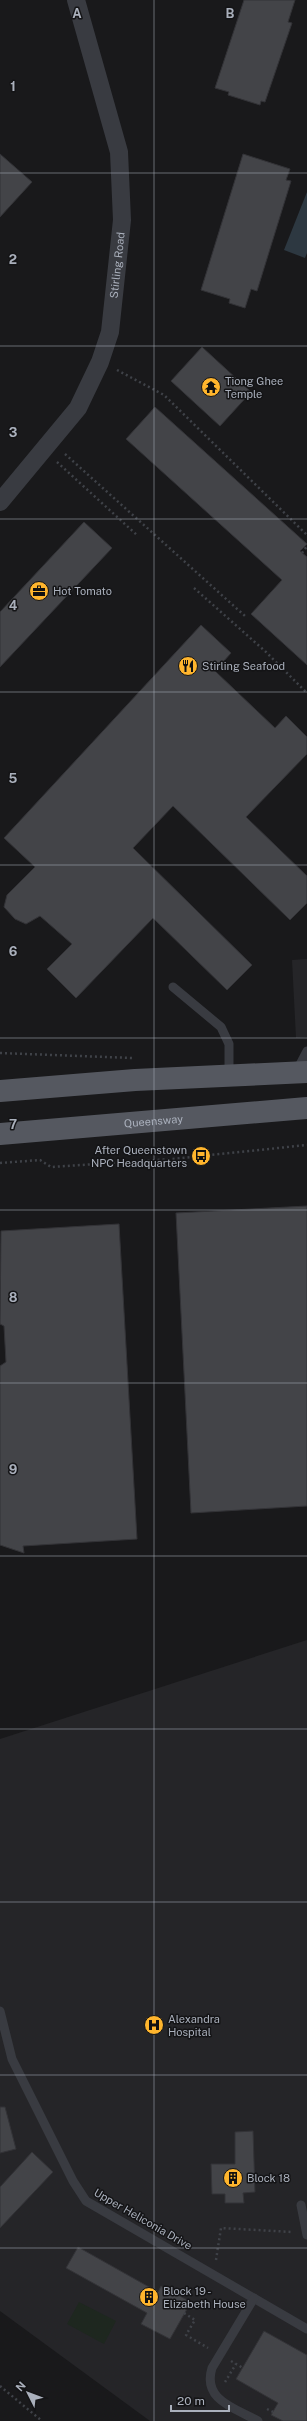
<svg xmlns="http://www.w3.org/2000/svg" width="307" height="2421" viewBox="0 0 307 2421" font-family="'Public Sans',sans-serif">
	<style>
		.built { fill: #252528 }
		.green { fill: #1e271f }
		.water { fill: #2d3841 }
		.building { fill: #434448; stroke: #333337 }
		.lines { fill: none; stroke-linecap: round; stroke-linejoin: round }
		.path { stroke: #3f4248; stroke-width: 2.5; stroke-dasharray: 2 3; stroke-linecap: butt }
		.lane { stroke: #393b41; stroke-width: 9 }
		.street { stroke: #393b41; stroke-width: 18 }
		.primary { stroke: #555860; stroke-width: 22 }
		.grid { fill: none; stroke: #aab0bc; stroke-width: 1; stroke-opacity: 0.55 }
		.labels { text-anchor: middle; stroke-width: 3; stroke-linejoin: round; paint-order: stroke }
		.street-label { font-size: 11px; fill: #aab0bc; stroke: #141416 }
		.poi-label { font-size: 11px; fill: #aab0bc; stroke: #141416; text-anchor: start }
		.grid-label { font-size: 13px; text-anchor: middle; font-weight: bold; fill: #aab0bc; stroke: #141416; stroke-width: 3; stroke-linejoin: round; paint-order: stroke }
	</style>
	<rect width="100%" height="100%" fill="#19191b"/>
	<!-- built -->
	<g class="built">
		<path d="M307 959V1037L296 1038 292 960Z"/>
		<path d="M307 1640V2421H150L0 2311V1739Z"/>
	</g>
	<!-- green -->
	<path class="green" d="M79 2302 116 2321 104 2344 67 2324Z"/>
	<!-- water -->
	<path class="water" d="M307 192V253L305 258 284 250Z"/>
	<!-- building -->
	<g class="building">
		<path d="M244 0H295L288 22 292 23 265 102 261 101 260 105 228 95 229 92 215 88Z"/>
		<path d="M0 154 32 182 0 217Z"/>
		<path d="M243 154 290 169 286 180 291 181 257 291 251 289 245 308 229 303 230 299 201 290Z"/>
		<path d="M202 347 251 392 220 426 171 381Z"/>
		<path d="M155 407 307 544 300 551 307 557V665L251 614 282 580 126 439Z"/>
		<path d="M84 522 112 548 0 667V612Z"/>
		<path d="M201 625 231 653 215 671 275 728 286 716 307 737V754L246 817 307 876V903L290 920 173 806 133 848 252 965 227 990 153 918 76 998 47 969 72 944 40 916 26 924 15 919 4 907 7 895 35 867 4 838Z"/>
		<path d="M307 1206V1506L191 1513 176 1213Z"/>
		<path d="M119 1224 137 1539 23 1546 24 1553 0 1545V1366L6 1362 4 1326 0 1324 1 1231Z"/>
		<path d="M0 2107H5L16 2149 0 2153Z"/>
		<path d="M253 2131 255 2192 243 2193 244 2203H225V2194H212L211 2164H235V2132Z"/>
		<path d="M32 2152 53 2172 0 2228V2187Z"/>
		<path d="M78 2247 158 2292 161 2286 191 2302 170 2339 141 2324 147 2313 66 2268Z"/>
		<path d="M264 2331 307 2355V2421H283L271 2415 278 2403 236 2379Z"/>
	</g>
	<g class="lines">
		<!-- path -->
		<g class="path">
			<path d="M117 370 164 395 307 535"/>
			<path d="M65 454 245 616"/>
			<path d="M57 462 138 536"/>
			<path d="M302 553 307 546"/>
			<path d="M194 588 266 652 307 693"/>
			<path d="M0 1053 133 1058"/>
			<path d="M0 1163 40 1160 51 1167 172 1159 307 1145"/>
			<path d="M216 2260 221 2228 292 2232"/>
			<path d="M184 2313 195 2320 186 2335 208 2348"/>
			<path d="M231 2361 243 2368"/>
			<path d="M225 2382 236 2364"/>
			<path d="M0 2386 42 2421"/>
			<path d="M267 2409 273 2412"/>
		</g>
		<!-- lane -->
		<g class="lane">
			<path d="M173 987 221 1027 229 1044V1076"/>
			<path d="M296 1072 307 1051"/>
			<path d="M0 2011 12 2059 73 2181 86 2201 307 2329"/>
			<path d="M301 2205 307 2235"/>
			<path d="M254 2298 212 2368C202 2400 235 2408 258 2421"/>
		</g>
		<!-- street -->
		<path class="street" id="s1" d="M0 502 78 408 100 362 110 332 122 220 119 152 76 0"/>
		<!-- primary -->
		<g class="primary">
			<path d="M0 1091 135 1080 307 1072"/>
			<path id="s2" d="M0 1134 307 1108"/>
		</g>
	</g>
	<!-- grid -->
	<path class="grid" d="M154 0V2421M0 173H307M0 346H307M0 519H307M0 692H307M0 865H307M0 1038H307M0 1210H307M0 1383H307M0 1556H307M0 1729H307M0 1902H307M0 2075H307M0 2248H307"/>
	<!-- icons -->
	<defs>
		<g id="temple-disc" transform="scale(1)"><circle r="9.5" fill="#ffb52d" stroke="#141416"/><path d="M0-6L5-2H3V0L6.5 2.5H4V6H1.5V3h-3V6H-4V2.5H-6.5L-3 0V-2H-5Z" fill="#111"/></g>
		<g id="office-disc" transform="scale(1)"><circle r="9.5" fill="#ffb52d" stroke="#141416"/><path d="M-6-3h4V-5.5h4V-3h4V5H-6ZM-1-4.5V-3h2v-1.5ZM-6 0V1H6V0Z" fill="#111"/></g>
		<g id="restaurant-disc" transform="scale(1)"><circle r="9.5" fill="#ffb52d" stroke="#141416"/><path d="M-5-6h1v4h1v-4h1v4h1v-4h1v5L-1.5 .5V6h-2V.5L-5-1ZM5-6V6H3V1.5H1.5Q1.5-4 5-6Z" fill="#111"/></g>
		<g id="bus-disc" transform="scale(1)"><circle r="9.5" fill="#ffb52d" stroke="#141416"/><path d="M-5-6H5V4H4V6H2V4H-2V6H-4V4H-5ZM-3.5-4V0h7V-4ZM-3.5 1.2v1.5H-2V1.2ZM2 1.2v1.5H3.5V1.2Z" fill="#111"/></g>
		<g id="hospital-disc" transform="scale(1)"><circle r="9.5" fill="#ffb52d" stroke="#141416"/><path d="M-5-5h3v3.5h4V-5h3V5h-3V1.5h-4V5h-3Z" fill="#111"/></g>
		<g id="building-disc" transform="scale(1)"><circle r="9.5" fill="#ffb52d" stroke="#141416"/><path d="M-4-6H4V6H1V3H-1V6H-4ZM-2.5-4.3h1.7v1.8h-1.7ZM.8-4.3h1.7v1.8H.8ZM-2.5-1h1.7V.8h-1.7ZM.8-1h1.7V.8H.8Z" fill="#111"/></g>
	</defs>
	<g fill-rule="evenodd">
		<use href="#temple-disc" x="211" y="387"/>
		<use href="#office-disc" x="39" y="591"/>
		<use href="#restaurant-disc" x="188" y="666"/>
		<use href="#bus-disc" x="201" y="1156"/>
		<use href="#hospital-disc" x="154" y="2025"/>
		<use href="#building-disc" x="233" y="2178"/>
		<use href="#building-disc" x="149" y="2297"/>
	</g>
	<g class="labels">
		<!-- street labels -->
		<g class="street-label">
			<text dy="4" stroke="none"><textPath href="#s1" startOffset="272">Stirling Road</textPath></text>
			<text dy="4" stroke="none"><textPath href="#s2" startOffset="154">Queensway</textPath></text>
			<text transform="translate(143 2219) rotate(30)" y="4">Upper Heliconia Drive</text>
		</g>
		<!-- poi labels -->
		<g class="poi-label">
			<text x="225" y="385">Tiong Ghee<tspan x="225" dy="13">Temple</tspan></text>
			<text x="53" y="595">Hot Tomato</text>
			<text x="202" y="670">Stirling Seafood</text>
			<text x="187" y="1154" text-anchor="end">After Queenstown<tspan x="187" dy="13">NPC Headquarters</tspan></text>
			<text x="168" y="2023">Alexandra<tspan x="168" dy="13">Hospital</tspan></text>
			<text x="247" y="2182">Block 18</text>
			<text x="163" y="2295">Block 19 -<tspan x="163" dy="13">Elizabeth House</tspan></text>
		</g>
	</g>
	<g class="grid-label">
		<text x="77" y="18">A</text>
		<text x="230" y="18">B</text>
		<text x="13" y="91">1</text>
		<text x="13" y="264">2</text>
		<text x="13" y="437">3</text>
		<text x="13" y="610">4</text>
		<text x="13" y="783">5</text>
		<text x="13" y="956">6</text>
		<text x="13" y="1129">7</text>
		<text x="13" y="1302">8</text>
		<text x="13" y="1474">9</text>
	</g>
	<!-- north arrow -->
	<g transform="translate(28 2393) rotate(312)" stroke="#141416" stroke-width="3" paint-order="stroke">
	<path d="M0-3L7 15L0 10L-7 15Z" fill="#aab0bc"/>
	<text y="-6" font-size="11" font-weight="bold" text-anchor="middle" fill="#aab0bc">N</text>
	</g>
	<!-- scale -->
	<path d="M171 2405v6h58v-6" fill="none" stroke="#aab0bc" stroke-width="2"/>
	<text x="177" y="2405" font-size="12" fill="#aab0bc" stroke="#141416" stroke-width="3" paint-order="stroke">20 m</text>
</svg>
